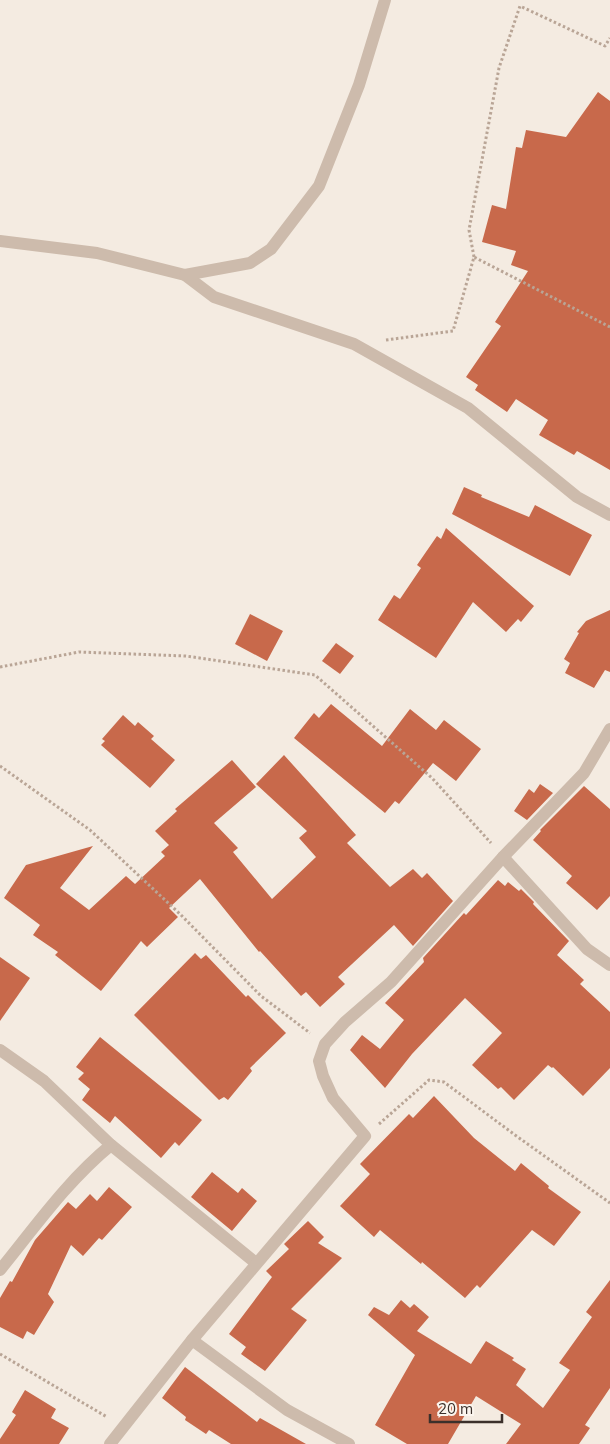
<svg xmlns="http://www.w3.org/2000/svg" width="610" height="1444" viewBox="0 0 610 1444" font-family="Mulish,sans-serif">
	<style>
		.building { fill: #c8694b }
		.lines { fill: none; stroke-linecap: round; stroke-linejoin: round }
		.path { stroke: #b9a596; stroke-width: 3; stroke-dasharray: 2.5 2.5; stroke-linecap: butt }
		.minor { stroke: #cdbbac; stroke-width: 12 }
	</style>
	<rect width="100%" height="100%" fill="#f4ebe1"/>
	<!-- building -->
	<g class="building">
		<path d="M598 92 610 101V470L577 451 574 455 539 435 548 420 516 399 507 412 475 390 478 385 466 377 501 326 495 322 528 271 511 265 516 251 482 242 492 205 506 209 516 147 522 148 526 130 566 137Z"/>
		<path d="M464 487 482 495 481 497 529 517 535 505 592 535 570 576 452 514Z"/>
		<path d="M446 528 534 606 521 622 518 619 506 632 473 602 436 658 378 620 394 595 400 599 421 568 417 565 437 536 441 539Z"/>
		<path d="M610 610V672L605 670 594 688 565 673 570 663 564 659 579 633 577 632 586 621Z"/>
		<path d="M250 614 283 631 267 661 235 644Z"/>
		<path d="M336 643 354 656 340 674 322 661Z"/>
		<path d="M331 704 382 746 410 709 436 730 444 720 481 749 456 781 433 763 399 804 395 801 385 813 294 738 314 713 319 718Z"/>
		<path d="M123 715 135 726 138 722 154 736 151 739 175 760 150 788 101 745 105 741 102 739Z"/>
		<path d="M284 755 356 835 347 843 390 887 413 869 422 878 427 873 453 901 413 946 394 925 338 977 345 984 320 1007 306 992 301 996 260 951 259 952 200 879 169 908 178 917 147 947 141 941 101 991 55 955 58 952 33 935 40 925 4 898 26 865 93 846 60 888 89 910 126 876 135 884 165 856 161 852 169 845 155 831 177 811 175 809 232 760 256 787 214 823 238 848 233 852 272 899 316 857 299 838 307 831 256 784Z"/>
		<path d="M540 784 553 793 527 820 514 811 529 789 534 793Z"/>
		<path d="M584 786 610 809V896L597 910 566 883 572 876 533 840 541 831 540 830Z"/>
		<path d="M498 880 505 886 508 882 519 891 521 889 534 902 533 904 569 941 557 955 584 980 580 984 610 1012V1068L583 1096 553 1067 552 1068 548 1065 514 1100 501 1087 498 1089 472 1065 502 1033 465 998 412 1054 385 1088 350 1050 362 1035 380 1049 404 1020 385 1003 424 962 423 958 464 913 466 915Z"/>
		<path d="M195 953 201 959 206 955 246 997 248 995 286 1033 250 1068 252 1071 228 1100 224 1097 219 1100 134 1015Z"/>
		<path d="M0 957 30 978 0 1021Z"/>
		<path d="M100 1037 202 1120 179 1146 175 1142 161 1158 115 1116 110 1123 82 1100 90 1089 78 1079 84 1073 76 1067Z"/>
		<path d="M434 1096 474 1138 515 1171 521 1163 549 1186 548 1188 581 1212 554 1246 532 1230 480 1288 477 1285 465 1298 422 1262 421 1264 380 1230 374 1237 340 1206 370 1174 360 1164 409 1114 413 1118Z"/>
		<path d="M212 1172 238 1193 242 1188 257 1201 232 1231 191 1197Z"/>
		<path d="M109 1187 132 1207 102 1240 99 1238 83 1256 71 1245 48 1294 54 1302 34 1335 27 1331 23 1339 0 1327V1298L10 1281 12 1282 35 1240 68 1202 76 1209 90 1194 97 1201Z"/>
		<path d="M308 1221 324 1237 318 1243 342 1258 291 1309 307 1320 265 1371 241 1354 246 1347 229 1334 272 1277 266 1271 289 1249 284 1244Z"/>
		<path d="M610 1280V1388L585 1425 590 1428 579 1444H506L521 1424 476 1396 448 1444H407L375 1425 415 1355 368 1315 374 1307 389 1315 401 1300 410 1308 414 1304 429 1317 417 1331 471 1364 486 1341 514 1358 512 1360 526 1369 516 1385 543 1408 570 1370 559 1363 592 1317 586 1312Z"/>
		<path d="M185 1367 257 1422 260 1418 306 1444H231L209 1430 206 1434 185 1420 186 1417 162 1398Z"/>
		<path d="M25 1390 56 1409 51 1418 69 1428 59 1444H0V1439L16 1415 12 1412Z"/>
	</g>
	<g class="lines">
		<!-- path -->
		<g class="path">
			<path d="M474 257 469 230 499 68 520 6 605 46 610 38"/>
			<path d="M386 340 453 331 474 257 610 327"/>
			<path d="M0 667 79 652 186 656 315 675 432 778 491 843"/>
			<path d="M0 766 90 830 180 914 261 996 310 1033"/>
			<path d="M379 1124 429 1080 444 1082 515 1135 610 1203"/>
			<path d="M0 1354 107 1417"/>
		</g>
		<!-- minor -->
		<g class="minor">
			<path d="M0 241 97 253 185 275 214 297 354 344 468 408 577 497 610 515"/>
			<path d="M185 275 250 263 271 249 319 186 359 85 385 0"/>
			<path d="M503 857 587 949 610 965"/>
			<path d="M0 1050 44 1081 111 1145 256 1263"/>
			<path d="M0 1270C35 1227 68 1180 111 1145"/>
			<path d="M192 1340 287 1410 349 1444"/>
			<path d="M110 1444 192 1340 365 1136 333 1098 323 1076 319 1061 325 1044 345 1022 391 982 503 857 584 773 610 729"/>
		</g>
	</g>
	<!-- scale -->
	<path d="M430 1414v8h72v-8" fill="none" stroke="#3b302b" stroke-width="2.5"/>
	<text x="438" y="1414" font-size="15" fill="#3b302b" stroke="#fbf5ee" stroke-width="4" paint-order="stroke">20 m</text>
</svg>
